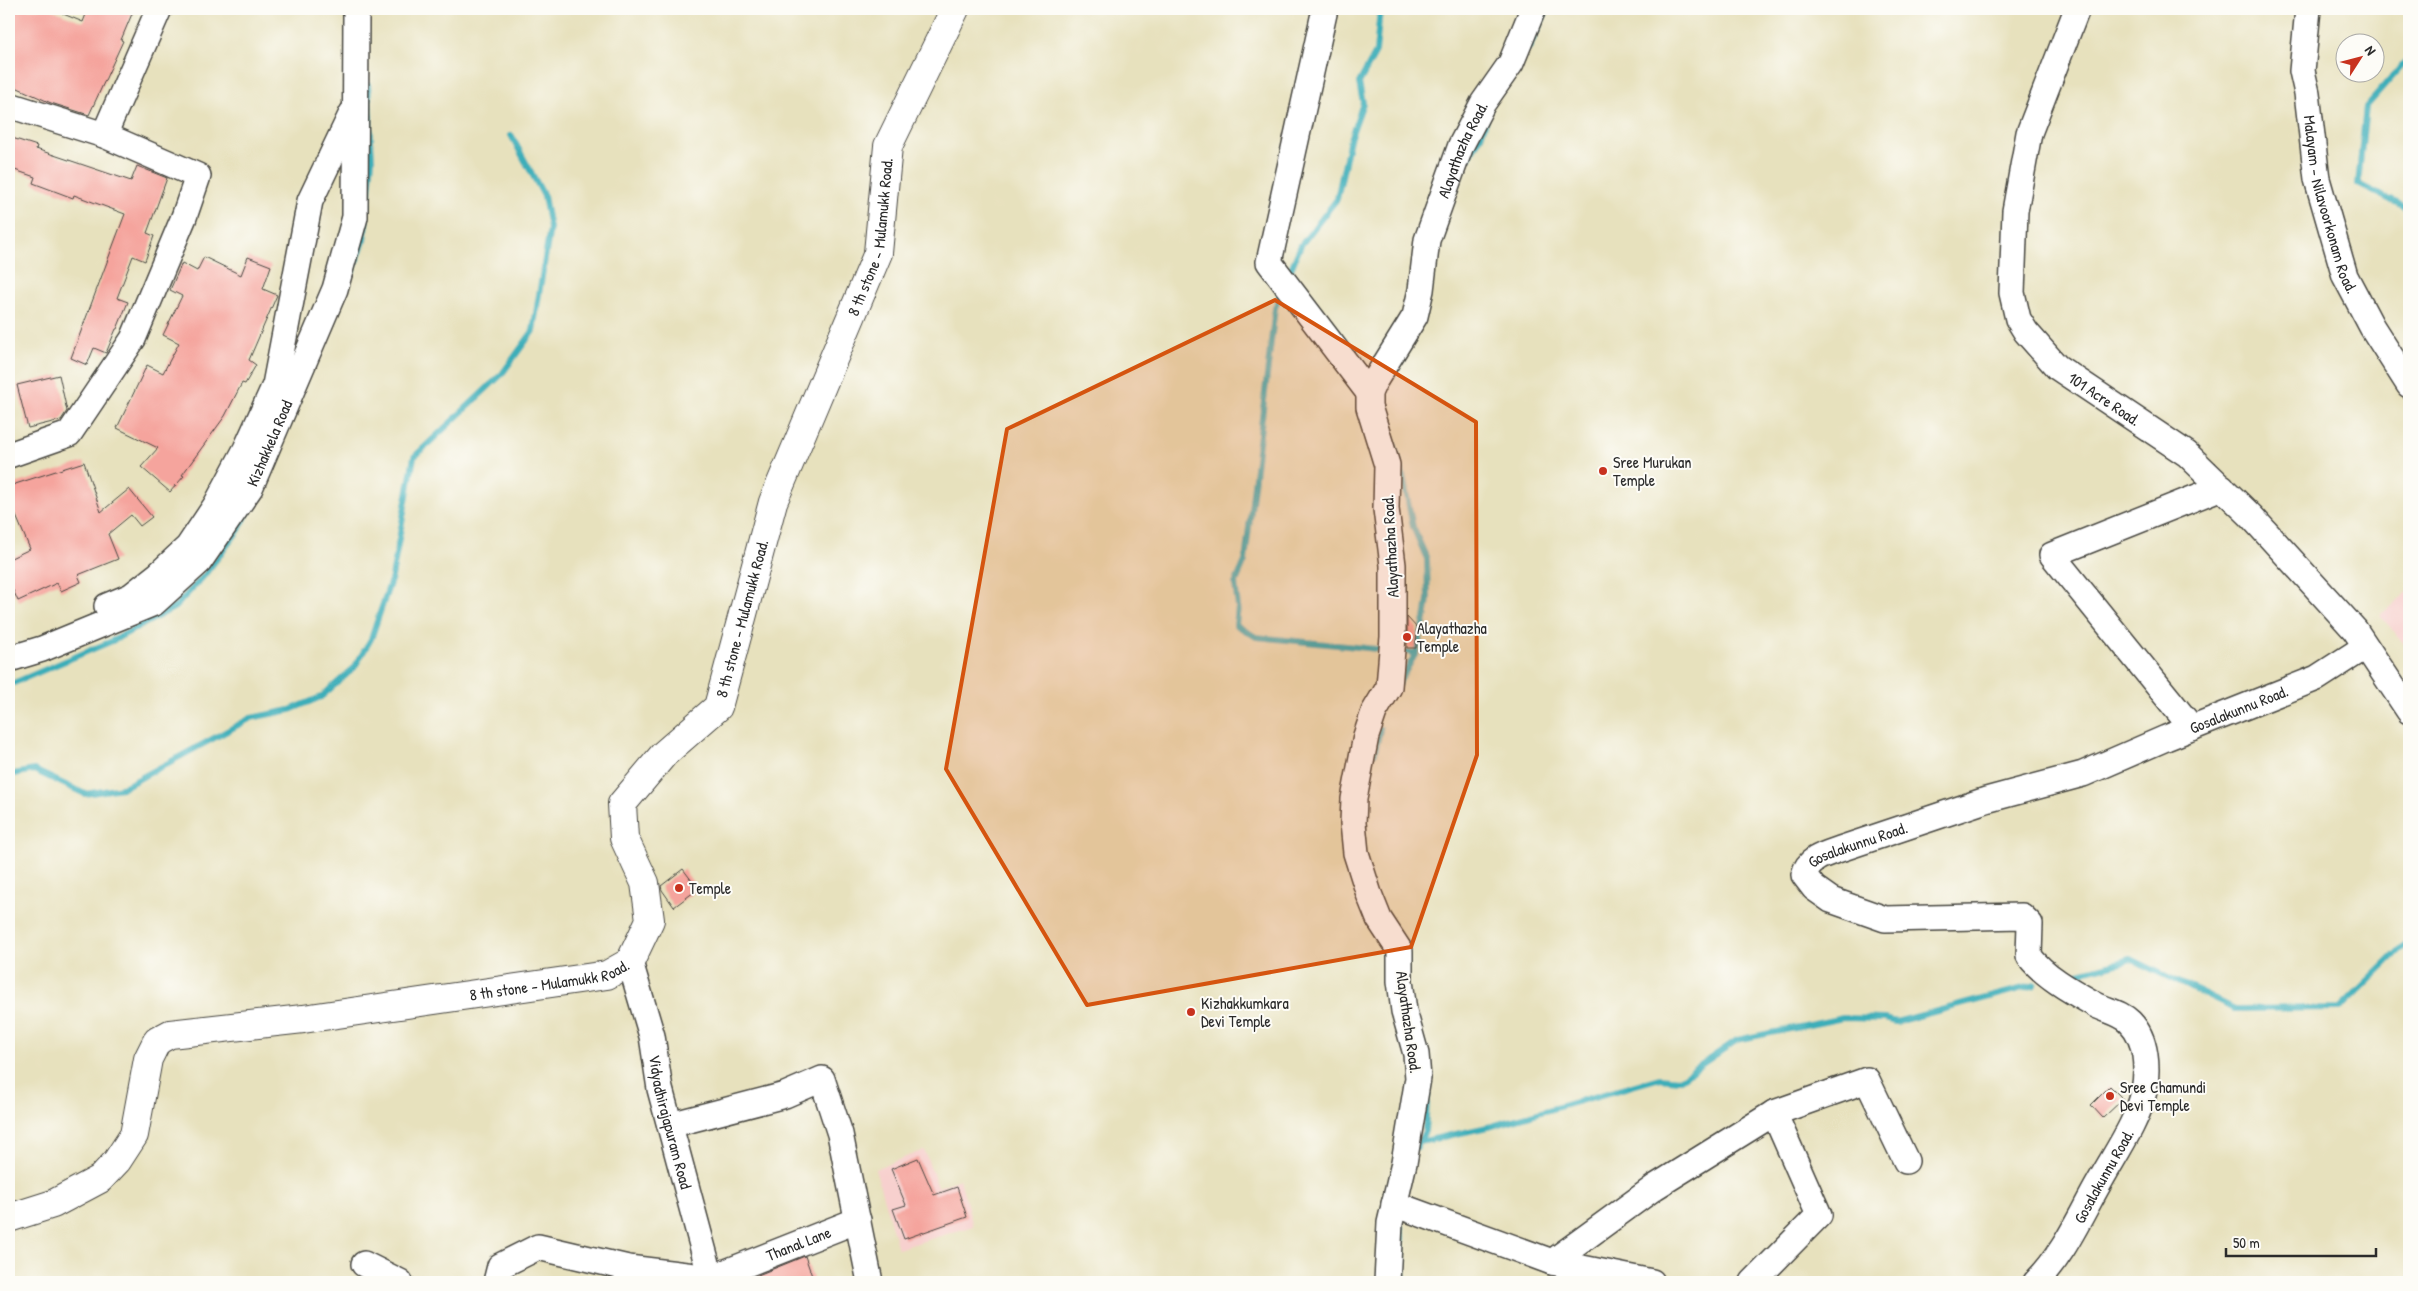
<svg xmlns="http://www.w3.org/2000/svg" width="2418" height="1291" viewBox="0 0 2418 1291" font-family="'Patrick Hand',sans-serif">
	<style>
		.built { fill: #f7d0ce }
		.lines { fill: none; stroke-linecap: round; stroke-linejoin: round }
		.stream { stroke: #3eaeb9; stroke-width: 6 }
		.building { fill: #f5a49d }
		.minor-casing { stroke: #474641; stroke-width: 28 }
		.major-casing { stroke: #474641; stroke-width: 30 }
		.minor { stroke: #fff; stroke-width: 25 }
		.major { stroke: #fff; stroke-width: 28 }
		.marked { fill: #d5540f; fill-opacity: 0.2; stroke: #d5540f; stroke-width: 4; stroke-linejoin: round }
		.poi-dot { fill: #c8321e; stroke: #fdfcf7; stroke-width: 2 }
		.labels { text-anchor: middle; stroke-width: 4; stroke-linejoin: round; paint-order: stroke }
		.street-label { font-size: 16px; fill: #2b2b2b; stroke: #fdfcf7 }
		.poi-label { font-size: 16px; fill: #2b2b2b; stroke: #fdfcf7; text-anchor: start }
	</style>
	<rect width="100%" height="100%" fill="#fdfcf7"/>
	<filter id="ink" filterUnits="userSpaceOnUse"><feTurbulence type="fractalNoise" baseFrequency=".02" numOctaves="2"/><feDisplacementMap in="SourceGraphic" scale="10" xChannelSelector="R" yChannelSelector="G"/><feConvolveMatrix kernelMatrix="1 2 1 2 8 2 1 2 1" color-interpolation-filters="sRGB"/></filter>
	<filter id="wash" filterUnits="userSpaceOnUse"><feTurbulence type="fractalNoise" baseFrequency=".0096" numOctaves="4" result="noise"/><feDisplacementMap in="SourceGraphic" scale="20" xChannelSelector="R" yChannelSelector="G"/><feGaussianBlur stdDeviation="1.12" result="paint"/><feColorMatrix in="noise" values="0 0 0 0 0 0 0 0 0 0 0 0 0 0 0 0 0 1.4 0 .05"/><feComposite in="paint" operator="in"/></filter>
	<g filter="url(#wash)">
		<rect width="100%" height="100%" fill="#e7e1bd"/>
		<!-- built -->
		<g class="built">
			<path d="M2409 591V650L2380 615Z"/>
			<path d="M924 1150 938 1187 960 1179 973 1226 898 1249 875 1169Z"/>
		</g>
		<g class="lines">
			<!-- stream -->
			<g class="stream">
				<path d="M1529 48 1547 9"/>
				<path d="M2409 58 2366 107 2358 184 2409 209"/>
				<path d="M1469 157 1481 136 1486 121"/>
				<path d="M367 209 372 160 368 85"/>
				<path d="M352 272 364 241 366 219"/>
				<path d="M1288 276 1301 245 1337 199 1350 139 1363 103 1359 83 1376 52 1380 9"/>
				<path d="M1282 290 1275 308 1245 561 1235 584 1238 607 1236 625 1256 637 1387 650"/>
				<path d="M1379 397 1402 471 1413 527 1427 559 1428 599 1425 619 1416 653 1399 683"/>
				<path d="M1397 651 1416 653"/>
				<path d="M9 685 112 641 175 607 203 577 239 530 250 508"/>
				<path d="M1375 753 1380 729"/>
				<path d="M9 775 34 770 85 794 122 788 251 718 290 710 321 697 354 668 371 639 392 577 414 457 502 374 533 331 550 228 544 196 511 135"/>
				<path d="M2076 974 2131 959 2234 1009 2341 1008 2409 941"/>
				<path d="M1420 1142 1492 1126 1660 1078 1679 1080 1737 1040 1843 1018 1885 1019 1896 1022 2035 985"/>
				<path d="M1417 1147 1425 1131 1428 1087"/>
				<path d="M1401 1228 1404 1282"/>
			</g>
		</g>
		<g id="blocks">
			<!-- building -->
			<g class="building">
				<path d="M9 9H51L83 22 88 9H134L121 40 123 41 89 115 51 103 9 84Z"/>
				<path d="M9 137 37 146 36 149 131 181 137 166 167 178 147 233 154 236 145 261 133 256 117 298 128 302 117 329H116L106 353 94 348 87 365 71 358 125 214 74 195 73 198 33 183 35 177 9 168Z"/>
				<path d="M204 257 241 275 248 257 271 266 263 289 277 295 249 360 256 365 245 384 242 383 225 416 182 475 184 476 170 492 141 467 158 448 117 428 147 365 163 373 179 343 163 335 182 296 170 290 182 263 197 271Z"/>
				<path d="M59 375 67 411 61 420 28 428 17 385Z"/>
				<path d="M84 462 101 512 129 489 152 517 140 526 131 515 108 534 118 559 78 575 81 582 61 591 57 583 18 601 13 590 9 592V559L30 549 9 499V486Z"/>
				<path d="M1407 617 1417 628 1416 648H1407Z"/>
				<path d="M683 869 698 889 674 907 662 890 661 886Z"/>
				<path d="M2110 1086 2123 1099 2103 1118 2091 1105Z"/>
				<path d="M918 1158 934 1195 957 1187 967 1217 904 1239 893 1209 906 1205 891 1169Z"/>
				<path d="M805 1256 813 1279 804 1282H761L758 1275Z"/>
			</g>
		</g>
	</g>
	<g filter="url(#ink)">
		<use href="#blocks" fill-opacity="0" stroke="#474641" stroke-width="1"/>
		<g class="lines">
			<!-- minor casing -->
			<g class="minor-casing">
				<g id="minor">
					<path d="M1325 9 1269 262 1369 393"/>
					<path id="s1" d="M2077 9 2029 133 2015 211 2012 293 2018 319 2026 332 2057 367 2187 454 2251 516 2355 630 2409 711"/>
					<path id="s2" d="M2308 9 2302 71 2307 93 2317 179 2345 276 2372 327 2409 385"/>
					<path d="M9 105 104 135 159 9"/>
					<path d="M9 455 69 434 133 339 184 217 198 176 104 135"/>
					<path d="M107 606 131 596 159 574 188 547 216 505 246 449 275 385 310 201 352 113"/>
					<path id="s3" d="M9 659 42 649 154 603 199 562 250 488 335 289 355 217 356 9"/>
					<path d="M2192 728 2052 555 2222 487"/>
					<path id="s4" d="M630 962 652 1036 660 1089 712 1282"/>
					<path d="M670 1125 785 1095 822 1079 840 1134 870 1282"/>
					<path d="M1394 1204 1552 1262 1652 1282"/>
					<path d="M1552 1262 1655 1187 1774 1113 1867 1080 1906 1161"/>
					<path d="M364 1264 400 1282"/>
					<path id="s5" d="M496 1282 500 1266 538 1247 628 1268 711 1278 858 1220"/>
					<path id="s6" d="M1387 1282 1390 1223 1404 1163 1418 1078 1416 1054 1404 1011 1400 981V951L1379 919 1369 894 1356 853 1353 823 1354 799 1366 736 1374 712 1389 687 1393 637V565L1386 509 1387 465 1369 407V393L1374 382 1415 316 1421 290 1427 240 1461 145 1483 103 1511 63 1533 9"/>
					<path d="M1753 1282 1819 1215 1774 1113"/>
					<path id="s7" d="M2036 1282C2064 1254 2079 1218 2099 1183 2113 1157 2139 1120 2144 1091 2148 1069 2147 1039 2130 1022 2121 1013 2108 1011 2096 1005 2073 992 2045 977 2029 956L2030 924 2022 916 1885 919 1831 900 1814 888 1804 875C1808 858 1826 854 1840 849L1986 800 2083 774 2166 738 2317 678 2365 647"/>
				</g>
			</g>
			<!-- major casing -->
			<g class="major-casing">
				<g id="major">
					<path id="s8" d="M9 1218 53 1204 100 1179 117 1161 134 1135 148 1059 157 1041 170 1034 303 1019 607 975 630 962 650 920 645 883 624 838 622 804 664 754 718 707 773 502 878 253 888 146 955 9"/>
				</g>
			</g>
			<!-- minor -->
			<use href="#minor" class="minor"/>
			<!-- major -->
			<use href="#major" class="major"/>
		</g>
	</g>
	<!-- marked area -->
	<path class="marked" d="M1275 300 1476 422 1477 755 1411 947 1087 1005 946 769 1007 429Z"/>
	<!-- markers -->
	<g class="poi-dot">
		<circle cx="1603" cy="471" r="5"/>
		<circle cx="1407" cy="637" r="5"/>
		<circle cx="679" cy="888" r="5"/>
		<circle cx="1191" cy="1012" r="5"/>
		<circle cx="2110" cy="1096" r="5"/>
	</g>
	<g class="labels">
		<!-- street labels -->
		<g class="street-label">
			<text dy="6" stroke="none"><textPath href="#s6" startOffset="1178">Alayathazha Road.</textPath></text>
			<text dy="6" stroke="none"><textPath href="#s2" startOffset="199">Malayam - Nilavoorkonam Road.</textPath></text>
			<text dy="6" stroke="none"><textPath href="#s8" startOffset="1536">8 th stone - Mulamukk Road.</textPath></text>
			<text dy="6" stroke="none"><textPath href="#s1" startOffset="440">101 Acre Road.</textPath></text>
			<text dy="6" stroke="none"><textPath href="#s3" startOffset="355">Kizhakkela Road</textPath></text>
			<text transform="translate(1390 546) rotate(-93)" y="6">Alayathazha Road.</text>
			<text dy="6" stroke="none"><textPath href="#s8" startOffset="1131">8 th stone - Mulamukk Road.</textPath></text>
			<text dy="6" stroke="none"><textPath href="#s7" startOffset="1160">Gosalakunnu Road.</textPath></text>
			<text dy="6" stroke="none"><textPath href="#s7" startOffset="755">Gosalakunnu Road.</textPath></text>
			<text dy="6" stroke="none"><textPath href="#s8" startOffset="651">8 th stone - Mulamukk Road.</textPath></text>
			<text transform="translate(1409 1022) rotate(82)" y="6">Alayathazha Road.</text>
			<text dy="6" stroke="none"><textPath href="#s4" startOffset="165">Vidyadhirajapuram Road</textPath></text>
			<text dy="6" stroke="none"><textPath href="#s7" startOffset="126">Gosalakunnu Road.</textPath></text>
			<text dy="6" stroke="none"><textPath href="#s5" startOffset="329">Thanal Lane</textPath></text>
		</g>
		<!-- poi labels -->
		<g class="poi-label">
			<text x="1613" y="468">Sree Murukan<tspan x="1613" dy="18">Temple</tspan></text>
			<text x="1417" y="634">Alayathazha<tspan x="1417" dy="18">Temple</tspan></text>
			<text x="689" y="894">Temple</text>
			<text x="1201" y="1009">Kizhakkumkara<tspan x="1201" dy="18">Devi Temple</tspan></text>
			<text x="2120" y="1093">Sree Chamundi<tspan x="2120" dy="18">Devi Temple</tspan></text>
		</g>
	</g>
	<!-- margin -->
	<rect width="2418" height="1291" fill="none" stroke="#fdfcf7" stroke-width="30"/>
	<!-- north arrow -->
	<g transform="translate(2360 58) rotate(54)"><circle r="24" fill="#fdfcf7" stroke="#a9a8a5"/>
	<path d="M0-4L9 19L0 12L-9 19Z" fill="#c8321e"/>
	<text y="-8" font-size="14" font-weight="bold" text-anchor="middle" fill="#2b2b2b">N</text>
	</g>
	<!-- scale -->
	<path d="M2226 1248v8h150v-8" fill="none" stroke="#2b2b2b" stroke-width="2.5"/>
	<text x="2233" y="1248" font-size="15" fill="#2b2b2b" stroke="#fdfcf7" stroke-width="4" paint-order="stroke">50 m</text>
</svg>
